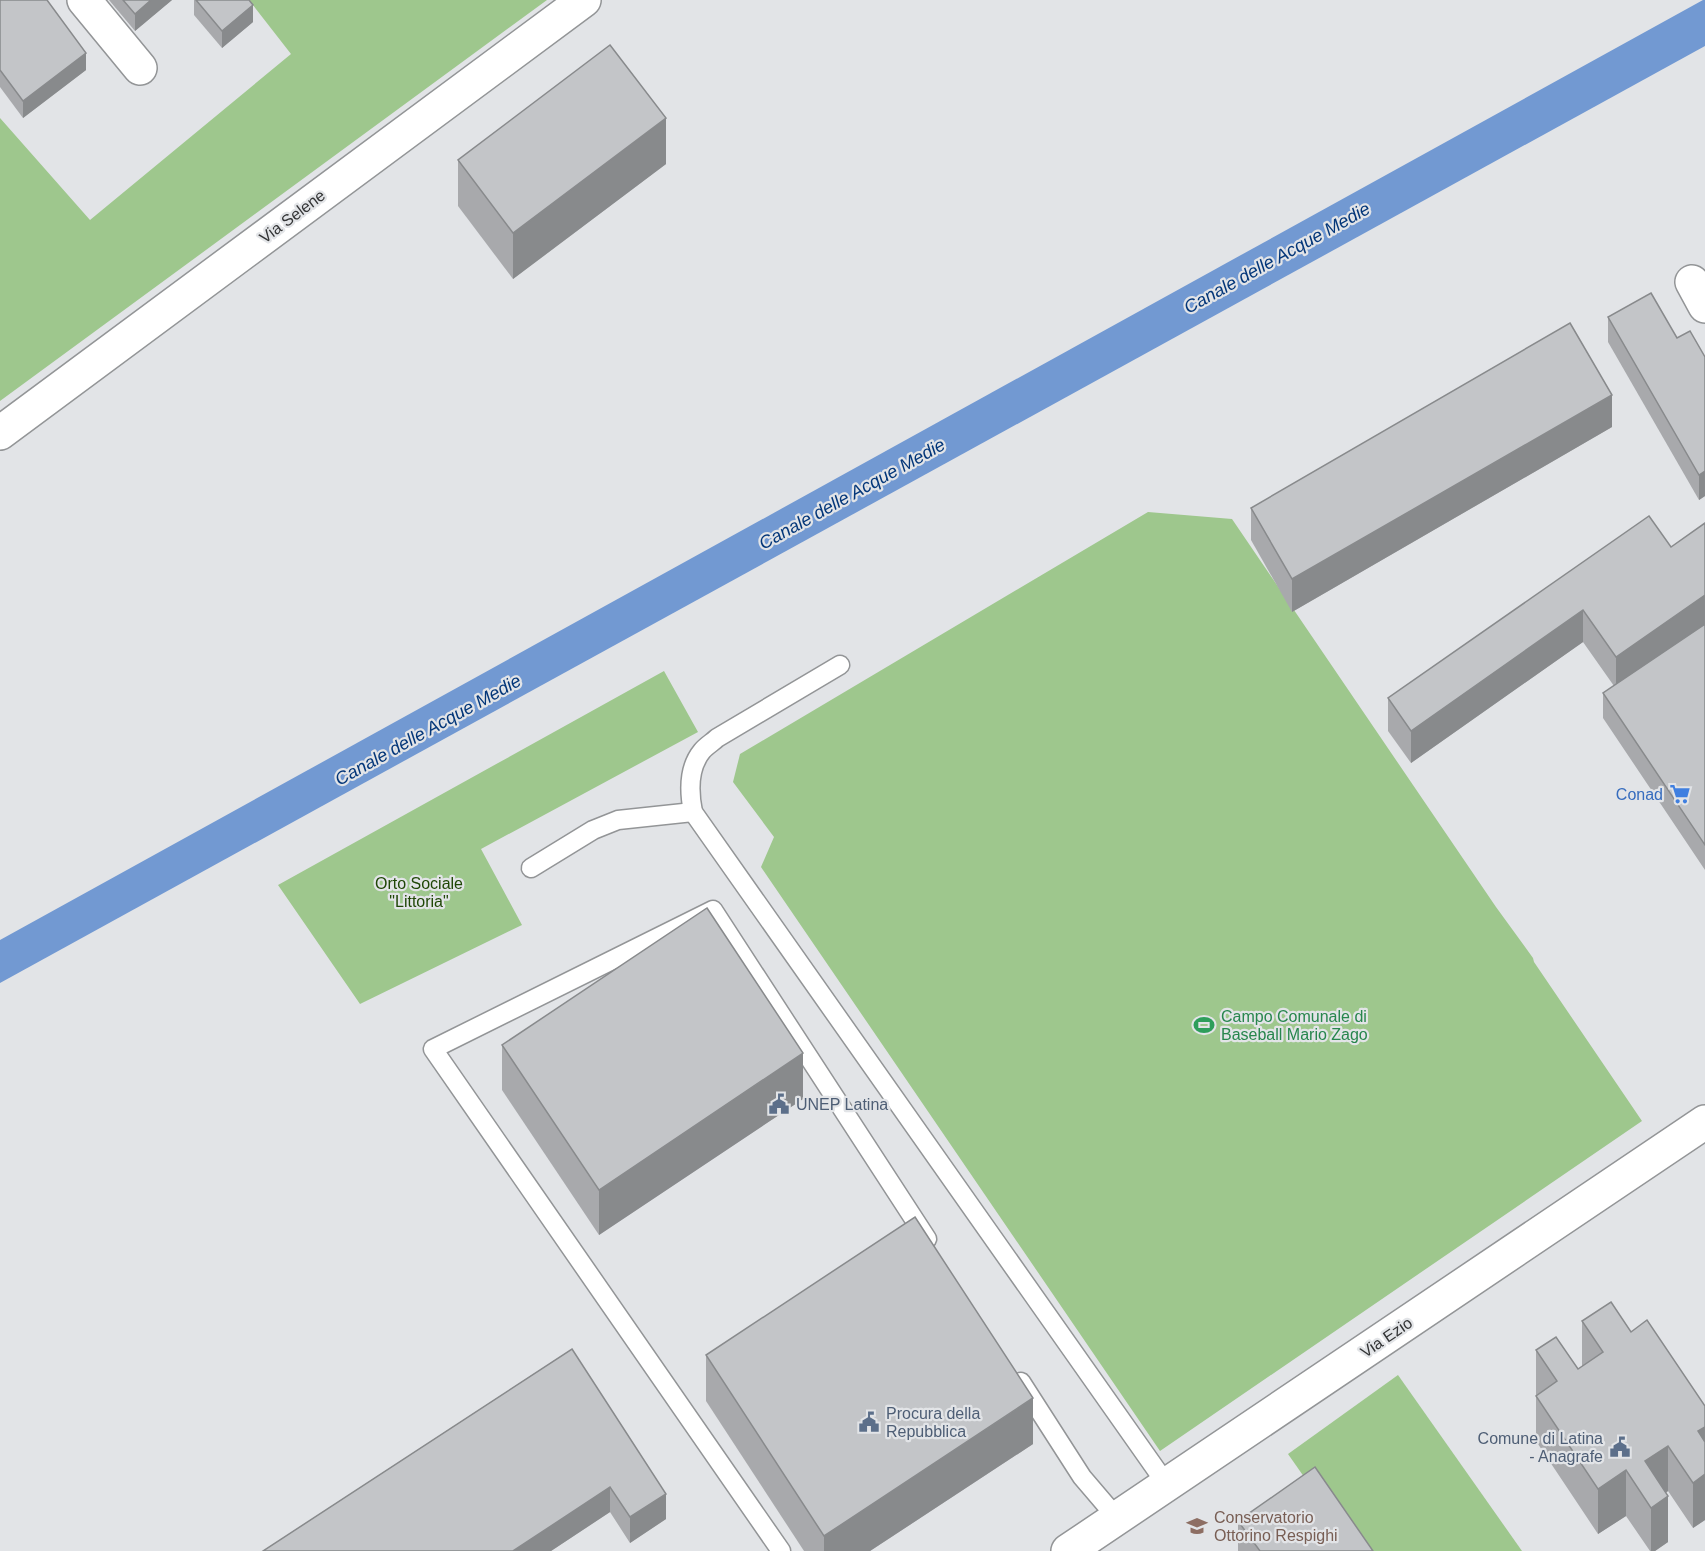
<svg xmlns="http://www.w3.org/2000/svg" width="1705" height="1551" viewBox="0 0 1705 1551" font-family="Helvetica,sans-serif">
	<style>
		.green { fill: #9ec78d }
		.water { fill: #7299d2 }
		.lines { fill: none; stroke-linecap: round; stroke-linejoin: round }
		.lane-casing { stroke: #939597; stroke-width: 21 }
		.street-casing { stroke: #939597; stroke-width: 36 }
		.lane { stroke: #fff; stroke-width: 18 }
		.street { stroke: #fff; stroke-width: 33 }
		.wall { fill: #a8a9ac }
		.shaded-wall { fill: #888a8c }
		.building { fill: #c3c5c8; stroke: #888a8c; stroke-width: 1.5 }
		.labels { text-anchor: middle; stroke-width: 4.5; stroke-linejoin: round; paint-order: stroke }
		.street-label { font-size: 16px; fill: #333435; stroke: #e2e4e7 }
		.shop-label { font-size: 16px; fill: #366cbe; stroke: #e2e4e7; text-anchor: end }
		.park-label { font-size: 16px; fill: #1f4706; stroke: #e2e4e7 }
		.leisure-label { font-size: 16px; fill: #27864d; stroke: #e2e4e7; text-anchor: start }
		.service-label { font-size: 16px; fill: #4e5e75; stroke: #e2e4e7; text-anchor: start }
		.education-label { font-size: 16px; fill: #785e54; stroke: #e2e4e7; text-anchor: start }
		.water-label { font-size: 18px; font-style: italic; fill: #033679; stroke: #e2e4e7 }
	</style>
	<rect width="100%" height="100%" fill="#e2e4e7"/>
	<!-- green -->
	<g class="green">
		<path d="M249 0H547L0 401V118L90 220 291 54Z"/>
		<path d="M1148 512 1232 519 1496 907 1533 958 1534 962 1642 1121 1160 1451 761 867 774 837 733 782 740 754Z"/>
		<path d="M664 671 698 732 481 849 522 925 360 1004 278 885Z"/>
		<path d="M1398 1375 1522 1551H1356L1288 1454Z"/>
	</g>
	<!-- water -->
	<path class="water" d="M1703 0H1705V46L0 983V940Z"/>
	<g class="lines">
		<!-- lane casing -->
		<g class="lane-casing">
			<g id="lane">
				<path d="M840 665 717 738C713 742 706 746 702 751 688 768 689 792 693 812L1167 1485"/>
				<path d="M531 868 593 830 618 820 693 812"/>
				<path d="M1021 1382 1082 1477 1117 1518"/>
				<path d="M781 1551 433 1049 713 910 927 1239"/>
			</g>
		</g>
		<!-- street casing -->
		<g class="street-casing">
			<g id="street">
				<path d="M84 0 140 68"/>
				<path d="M1692 282 1705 306"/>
				<path d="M0 433 584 0"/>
				<path d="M1068 1551 1705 1122"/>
			</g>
		</g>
		<!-- lane -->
		<use href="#lane" class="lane"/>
		<!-- street -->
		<use href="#street" class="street"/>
	</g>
	<!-- wall -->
	<g class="wall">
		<path d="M0 0 86 70 23 118 0 87Z"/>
		<path d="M109 0H172L135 31Z"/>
		<path d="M194 0H249L253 22 222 48 194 15Z"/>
		<path d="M458 160 666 164 513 279 458 206Z"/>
		<path d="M1608 317 1677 338 1705 357V496L1699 500 1608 342Z"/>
		<path d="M1612 427 1292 612 1251 540V508Z"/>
		<path d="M1705 523V870L1603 718V693L1614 686 1583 642 1411 763 1388 731V698L1671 547Z"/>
		<path d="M502 1045 803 1099 599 1235 502 1090Z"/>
		<path d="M1582 1321 1631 1332 1705 1406V1520L1693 1528 1668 1491 1666 1493 1668 1542 1655 1551H1650L1626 1516 1598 1534 1536 1441V1350L1578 1369 1582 1366Z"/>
		<path d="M572 1349 666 1519 630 1543 610 1512 551 1551H263Z"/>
		<path d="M706 1355 1033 1444 870 1551H804L706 1401Z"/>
		<path d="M1238 1521 1373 1551H1238Z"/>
	</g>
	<!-- shaded-wall -->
	<g class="shaded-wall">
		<path d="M151 0H172L135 31V14Z"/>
		<path d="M253 5V22L222 48V31Z"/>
		<path d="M86 53V70L23 118V101Z"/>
		<path d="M666 118V164L513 279V233Z"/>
		<path d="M1612 395V427L1292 612V579Z"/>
		<path d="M1705 471V496L1699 500V475Z"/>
		<path d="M1705 595V628L1616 690V657Z"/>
		<path d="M1583 610V642L1411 763V731Z"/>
		<path d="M803 1053V1099L599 1235V1190Z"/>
		<path d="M1033 1398V1444L870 1551H824V1536Z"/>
		<path d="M1705 1427V1472L1698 1431Z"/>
		<path d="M1668 1446V1491L1649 1504 1645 1461Z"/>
		<path d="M1626 1470V1516L1598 1534V1489Z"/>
		<path d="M1705 1474V1520L1693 1528V1483Z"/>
		<path d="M610 1487V1512L551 1551H513Z"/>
		<path d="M666 1494V1519L630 1543V1517Z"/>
		<path d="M1668 1496V1542L1655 1551H1651V1508Z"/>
	</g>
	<!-- building -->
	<g class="building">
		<path d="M0 0H47L86 53 23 101 0 70Z"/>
		<path d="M123 0H151L135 14Z"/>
		<path d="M196 0H249L253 5 222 31Z"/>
		<path d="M610 45 666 118 513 233 458 160Z"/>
		<path d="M1651 293 1677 338 1690 331 1705 357V471L1699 475 1608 317Z"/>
		<path d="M1570 323 1612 395 1292 579 1251 508Z"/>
		<path d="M1649 516 1671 547 1705 523V595L1616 657 1583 610 1411 731 1388 698Z"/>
		<path d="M1705 624V845L1603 693Z"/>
		<path d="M707 908 803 1053 599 1190 502 1045Z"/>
		<path d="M915 1217 1033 1398 824 1536 706 1355Z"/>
		<path d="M1611 1302 1631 1332 1647 1320 1705 1406V1427L1698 1431 1705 1442V1474L1693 1483 1668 1446 1645 1461 1668 1496 1651 1508 1626 1470 1598 1489 1536 1396 1557 1381 1536 1350 1556 1337 1578 1369 1603 1352 1582 1321Z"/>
		<path d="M572 1349 666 1494 630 1517 610 1487 513 1551H263Z"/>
		<path d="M1315 1467 1373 1551H1260L1238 1521Z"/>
	</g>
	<!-- icons -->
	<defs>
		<g id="supermarket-bare" transform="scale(1.62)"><path d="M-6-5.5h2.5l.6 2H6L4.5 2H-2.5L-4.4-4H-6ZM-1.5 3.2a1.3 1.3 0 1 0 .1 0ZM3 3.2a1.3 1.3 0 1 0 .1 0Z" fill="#3f7fe0" stroke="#e2e4e7" stroke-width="2.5" paint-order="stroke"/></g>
		<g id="stadium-bare" transform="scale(1.62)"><path d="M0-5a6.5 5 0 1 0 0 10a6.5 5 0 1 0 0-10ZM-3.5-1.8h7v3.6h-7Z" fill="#2e9e5b" stroke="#e2e4e7" stroke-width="2.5" paint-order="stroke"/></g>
		<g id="civic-bare" transform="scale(1.62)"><path d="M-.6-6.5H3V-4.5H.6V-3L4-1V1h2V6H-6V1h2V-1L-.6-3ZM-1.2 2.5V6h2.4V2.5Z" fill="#5c6f8a" stroke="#e2e4e7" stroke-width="2.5" paint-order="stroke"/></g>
		<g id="school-bare" transform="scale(1.62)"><path d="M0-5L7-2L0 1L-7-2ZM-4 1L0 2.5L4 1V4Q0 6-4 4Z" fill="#8d6e63" stroke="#e2e4e7" stroke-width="2.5" paint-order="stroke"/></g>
	</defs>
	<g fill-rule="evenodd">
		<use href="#supermarket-bare" x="1680" y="794"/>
		<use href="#stadium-bare" x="1204" y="1025"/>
		<use href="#civic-bare" x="779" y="1104"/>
		<use href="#civic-bare" x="869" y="1422"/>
		<use href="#civic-bare" x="1620" y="1447"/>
		<use href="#school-bare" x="1197" y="1526"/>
	</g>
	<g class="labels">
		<!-- street labels -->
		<g class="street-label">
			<text transform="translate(292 216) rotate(-37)" y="6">Via Selene</text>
			<text transform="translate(1386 1337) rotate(-34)" y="6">Via Ezio</text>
		</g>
		<!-- shop labels -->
		<g class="shop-label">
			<text x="1663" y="800">Conad</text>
		</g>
		<!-- park labels -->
		<g class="park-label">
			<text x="419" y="889">Orto Sociale<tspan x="419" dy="18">"Littoria"</tspan></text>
		</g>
		<!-- leisure labels -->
		<g class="leisure-label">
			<text x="1221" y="1022">Campo Comunale di<tspan x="1221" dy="18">Baseball Mario Zago</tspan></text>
		</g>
		<!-- service labels -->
		<g class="service-label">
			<text x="796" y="1110">UNEP Latina</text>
			<text x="886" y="1419">Procura della<tspan x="886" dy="18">Repubblica</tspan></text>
			<text x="1603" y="1444" text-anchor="end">Comune di Latina<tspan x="1603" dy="18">- Anagrafe</tspan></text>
		</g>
		<!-- education labels -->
		<g class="education-label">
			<text x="1214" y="1523">Conservatorio<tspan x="1214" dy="18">Ottorino Respighi</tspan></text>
		</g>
		<!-- water labels -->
		<g class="water-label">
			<text transform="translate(1277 258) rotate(-29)" y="6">Canale delle Acque Medie</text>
			<text transform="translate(852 494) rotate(-29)" y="6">Canale delle Acque Medie</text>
			<text transform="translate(428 730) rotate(-29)" y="6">Canale delle Acque Medie</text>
		</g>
	</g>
</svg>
